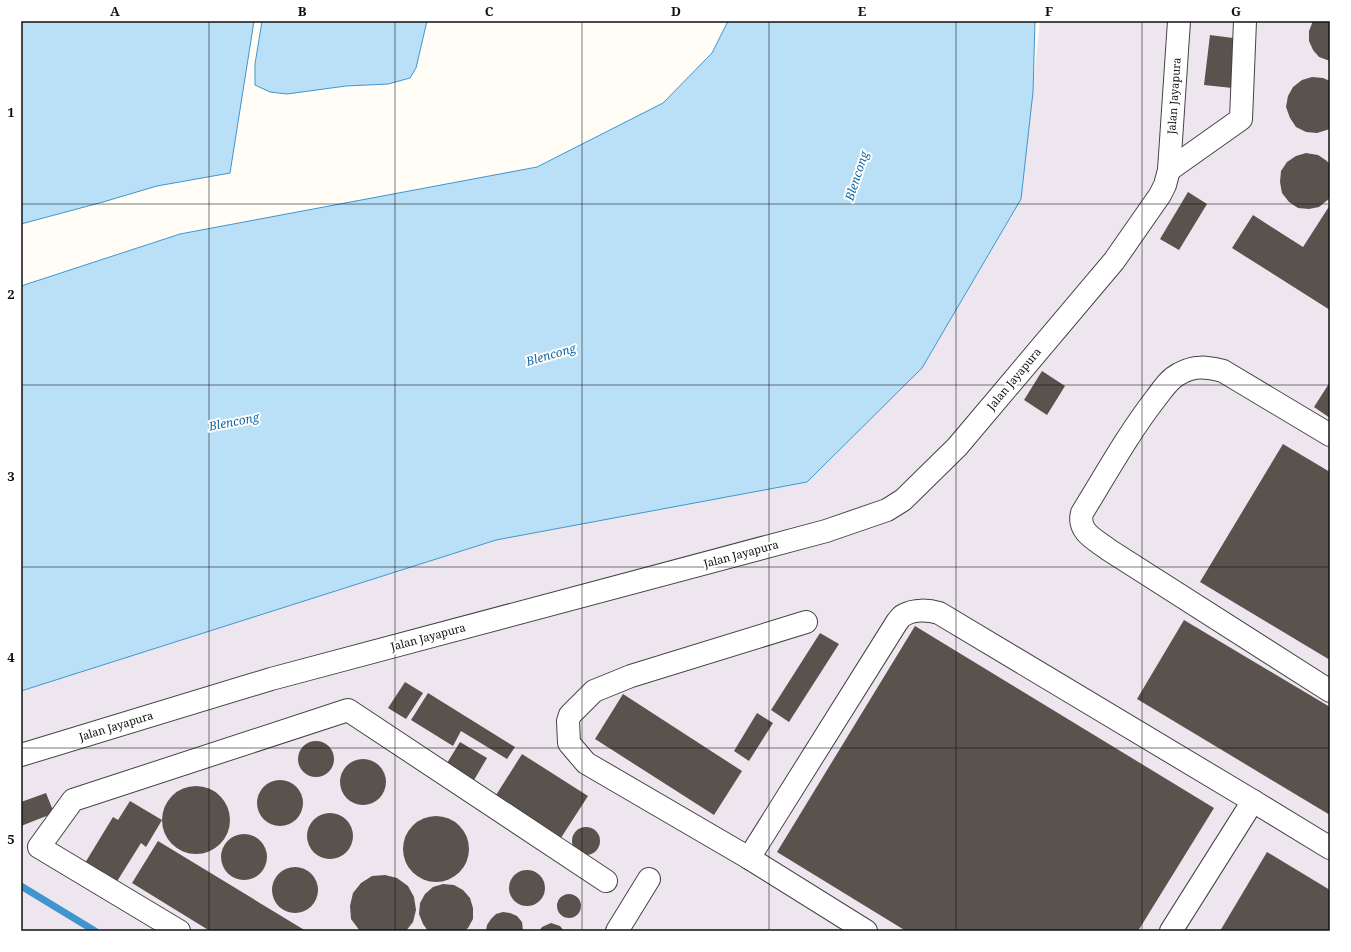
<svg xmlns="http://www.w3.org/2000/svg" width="1351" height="952" viewBox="0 0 1351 952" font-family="'Noto Serif',serif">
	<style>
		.industrial { fill: #eee6ef }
		.water { fill: #b9e0f7; stroke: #3f96cf }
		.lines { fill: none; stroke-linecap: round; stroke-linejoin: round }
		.stream { stroke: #3f96cf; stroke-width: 7 }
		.building { fill: #5a524d }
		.minor-casing { stroke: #444; stroke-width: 24 }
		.minor { stroke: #fff; stroke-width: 22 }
		.grid { fill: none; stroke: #111; stroke-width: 1; stroke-opacity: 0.55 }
		.labels { text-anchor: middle; stroke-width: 4; stroke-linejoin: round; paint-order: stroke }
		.street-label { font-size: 11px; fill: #111; stroke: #fff }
		.water-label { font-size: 12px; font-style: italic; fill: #1768a6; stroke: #fff }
		.neatline { fill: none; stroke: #111; stroke-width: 1.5 }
		.grid-label { font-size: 13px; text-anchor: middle; font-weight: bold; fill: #111 }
	</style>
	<rect width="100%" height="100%" fill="#fffdf5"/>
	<!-- industrial -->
	<path class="industrial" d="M1040 21H1330V931H21V691L496 540 807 482 1021 199Z"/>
	<!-- water -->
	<g class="water">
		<path d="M21 21H254L230 173 157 186 103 202 21 224Z"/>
		<path d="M262 21H427L416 68 410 78 388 84 346 86 287 94 270 92 255 85V64Z"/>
		<path d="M728 21H1035L1033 92 1021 199 922 368 807 482 496 540 21 691V286L180 234 537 167 663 103 712 53Z"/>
	</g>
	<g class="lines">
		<!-- stream -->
		<path class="stream" d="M21 886 95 931"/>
	</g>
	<!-- building -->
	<g class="building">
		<path d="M1313 21H1330V61L1319 57 1313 50 1309 41V31Z"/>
		<path d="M1210 35 1248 40 1242 89 1204 85Z"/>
		<path d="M1312 77 1323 78 1330 81V129L1317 133 1306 132 1296 127 1290 118 1286 107 1288 96 1293 87 1302 80Z"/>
		<path d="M1306 153 1318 155 1327 161 1330 165V198L1319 207 1309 209 1298 208 1289 202 1282 193 1280 182 1281 171 1287 162 1296 156Z"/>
		<path d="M1188 192 1207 204 1179 250 1160 239Z"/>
		<path d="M1330 205V310L1232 248 1253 215 1303 247Z"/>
		<path d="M1042 371 1065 386 1047 415 1024 400Z"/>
		<path d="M1330 382V418L1314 407Z"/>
		<path d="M1283 444 1330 472V660L1200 582Z"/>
		<path d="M1184 620 1330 707V815L1137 699Z"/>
		<path d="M915 626 1214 808 1138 931H906L777 852Z"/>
		<path d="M820 633 839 644 789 722 771 710Z"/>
		<path d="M405 682 423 693 406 719 388 708Z"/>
		<path d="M428 693 515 747 507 759 461 731 453 746 411 720Z"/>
		<path d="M623 694 742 771 714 815 595 739Z"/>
		<path d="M757 713 773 723 749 761 734 751Z"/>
		<circle cx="316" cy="759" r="18"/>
		<path d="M460 742 487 758 474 780 447 763Z"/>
		<path d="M522 754 588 796 557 844 491 803Z"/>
		<circle cx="363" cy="782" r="23"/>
		<circle cx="280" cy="803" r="23"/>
		<circle cx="196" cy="820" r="34"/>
		<path d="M46 793 54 813 21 826V802Z"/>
		<path d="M130 801 162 820 146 847 141 843 116 883 85 863 113 817 118 820Z"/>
		<circle cx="330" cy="836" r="23"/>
		<circle cx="436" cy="849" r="33"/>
		<circle cx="586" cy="841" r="14"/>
		<circle cx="244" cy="857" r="23"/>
		<path d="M158 841 306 931H210L132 883Z"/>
		<path d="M1267 852 1330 890V931H1220Z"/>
		<circle cx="295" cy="890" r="23"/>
		<circle cx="527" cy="888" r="18"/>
		<path d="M385 875 397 878 408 886 414 897 416 910 413 922 406 931H360L351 919 350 906 353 893 361 883 372 876Z"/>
		<path d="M443 884 454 885 463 890 470 898 473 908V919L468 928 464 931H428L423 924 419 914 420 903 425 894 433 887Z"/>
		<circle cx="569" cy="906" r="12"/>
		<path d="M503 912 510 913 517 916 522 922 523 931H486L487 925 491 919 496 914Z"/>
		<path d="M551 923 560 926 564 931H539L542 927Z"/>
	</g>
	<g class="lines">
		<!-- minor casing -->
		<g class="minor-casing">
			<g id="minor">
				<path d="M1169 170 1241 119 1245 21"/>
				<path d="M1330 435 1223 371C1207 367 1194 365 1179 374 1169 379 1163 389 1156 398 1128 434 1106 474 1082 513 1077 532 1096 540 1109 550L1330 691"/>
				<path d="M806 622 631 676 594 691 570 715 568 721 569 743 586 763 749 858 866 931"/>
				<path d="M21 755 271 679 826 531 887 510 903 500 957 447 1114 261 1160 195 1165 185 1169 170 1179 21"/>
				<path d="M749 858 897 622C899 620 901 616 904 615 914 609 929 610 939 613L1253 801 1330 848"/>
				<path d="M179 931 39 847 73 800 348 710 606 881"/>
				<path d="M617 931 649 879"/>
				<path d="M1171 931 1253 801"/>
			</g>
		</g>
		<!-- minor -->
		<use href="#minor" class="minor"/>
	</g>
	<!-- grid -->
	<path class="grid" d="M209 21V931M395 21V931M582 21V931M769 21V931M956 21V931M1142 21V931M21 204H1330M21 385H1330M21 567H1330M21 748H1330"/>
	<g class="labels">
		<!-- street labels -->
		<g class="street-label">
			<text transform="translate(1174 96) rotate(-86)" y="4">Jalan Jayapura</text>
			<text transform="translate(1014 379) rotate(-50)" y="4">Jalan Jayapura</text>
			<text transform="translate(741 554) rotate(-15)" y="4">Jalan Jayapura</text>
			<text transform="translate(428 637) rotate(-15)" y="4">Jalan Jayapura</text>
			<text transform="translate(116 726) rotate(-17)" y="4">Jalan Jayapura</text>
		</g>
		<!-- water labels -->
		<g class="water-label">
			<text transform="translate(857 176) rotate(-72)" y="4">Blencong</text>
			<text transform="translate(551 355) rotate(-16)" y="4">Blencong</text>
			<text transform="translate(234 422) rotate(-11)" y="4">Blencong</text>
		</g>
	</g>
	<!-- border -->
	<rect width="1351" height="952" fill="none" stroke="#ffffff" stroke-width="44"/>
	<rect x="22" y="22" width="1307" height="908" class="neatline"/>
	<g class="grid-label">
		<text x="115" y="16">A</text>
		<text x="302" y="16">B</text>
		<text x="489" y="16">C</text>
		<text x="676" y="16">D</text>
		<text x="862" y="16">E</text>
		<text x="1049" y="16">F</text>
		<text x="1236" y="16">G</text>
		<text x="11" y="117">1</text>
		<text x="11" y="299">2</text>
		<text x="11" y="481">3</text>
		<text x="11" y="662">4</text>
		<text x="11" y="844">5</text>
	</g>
</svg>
